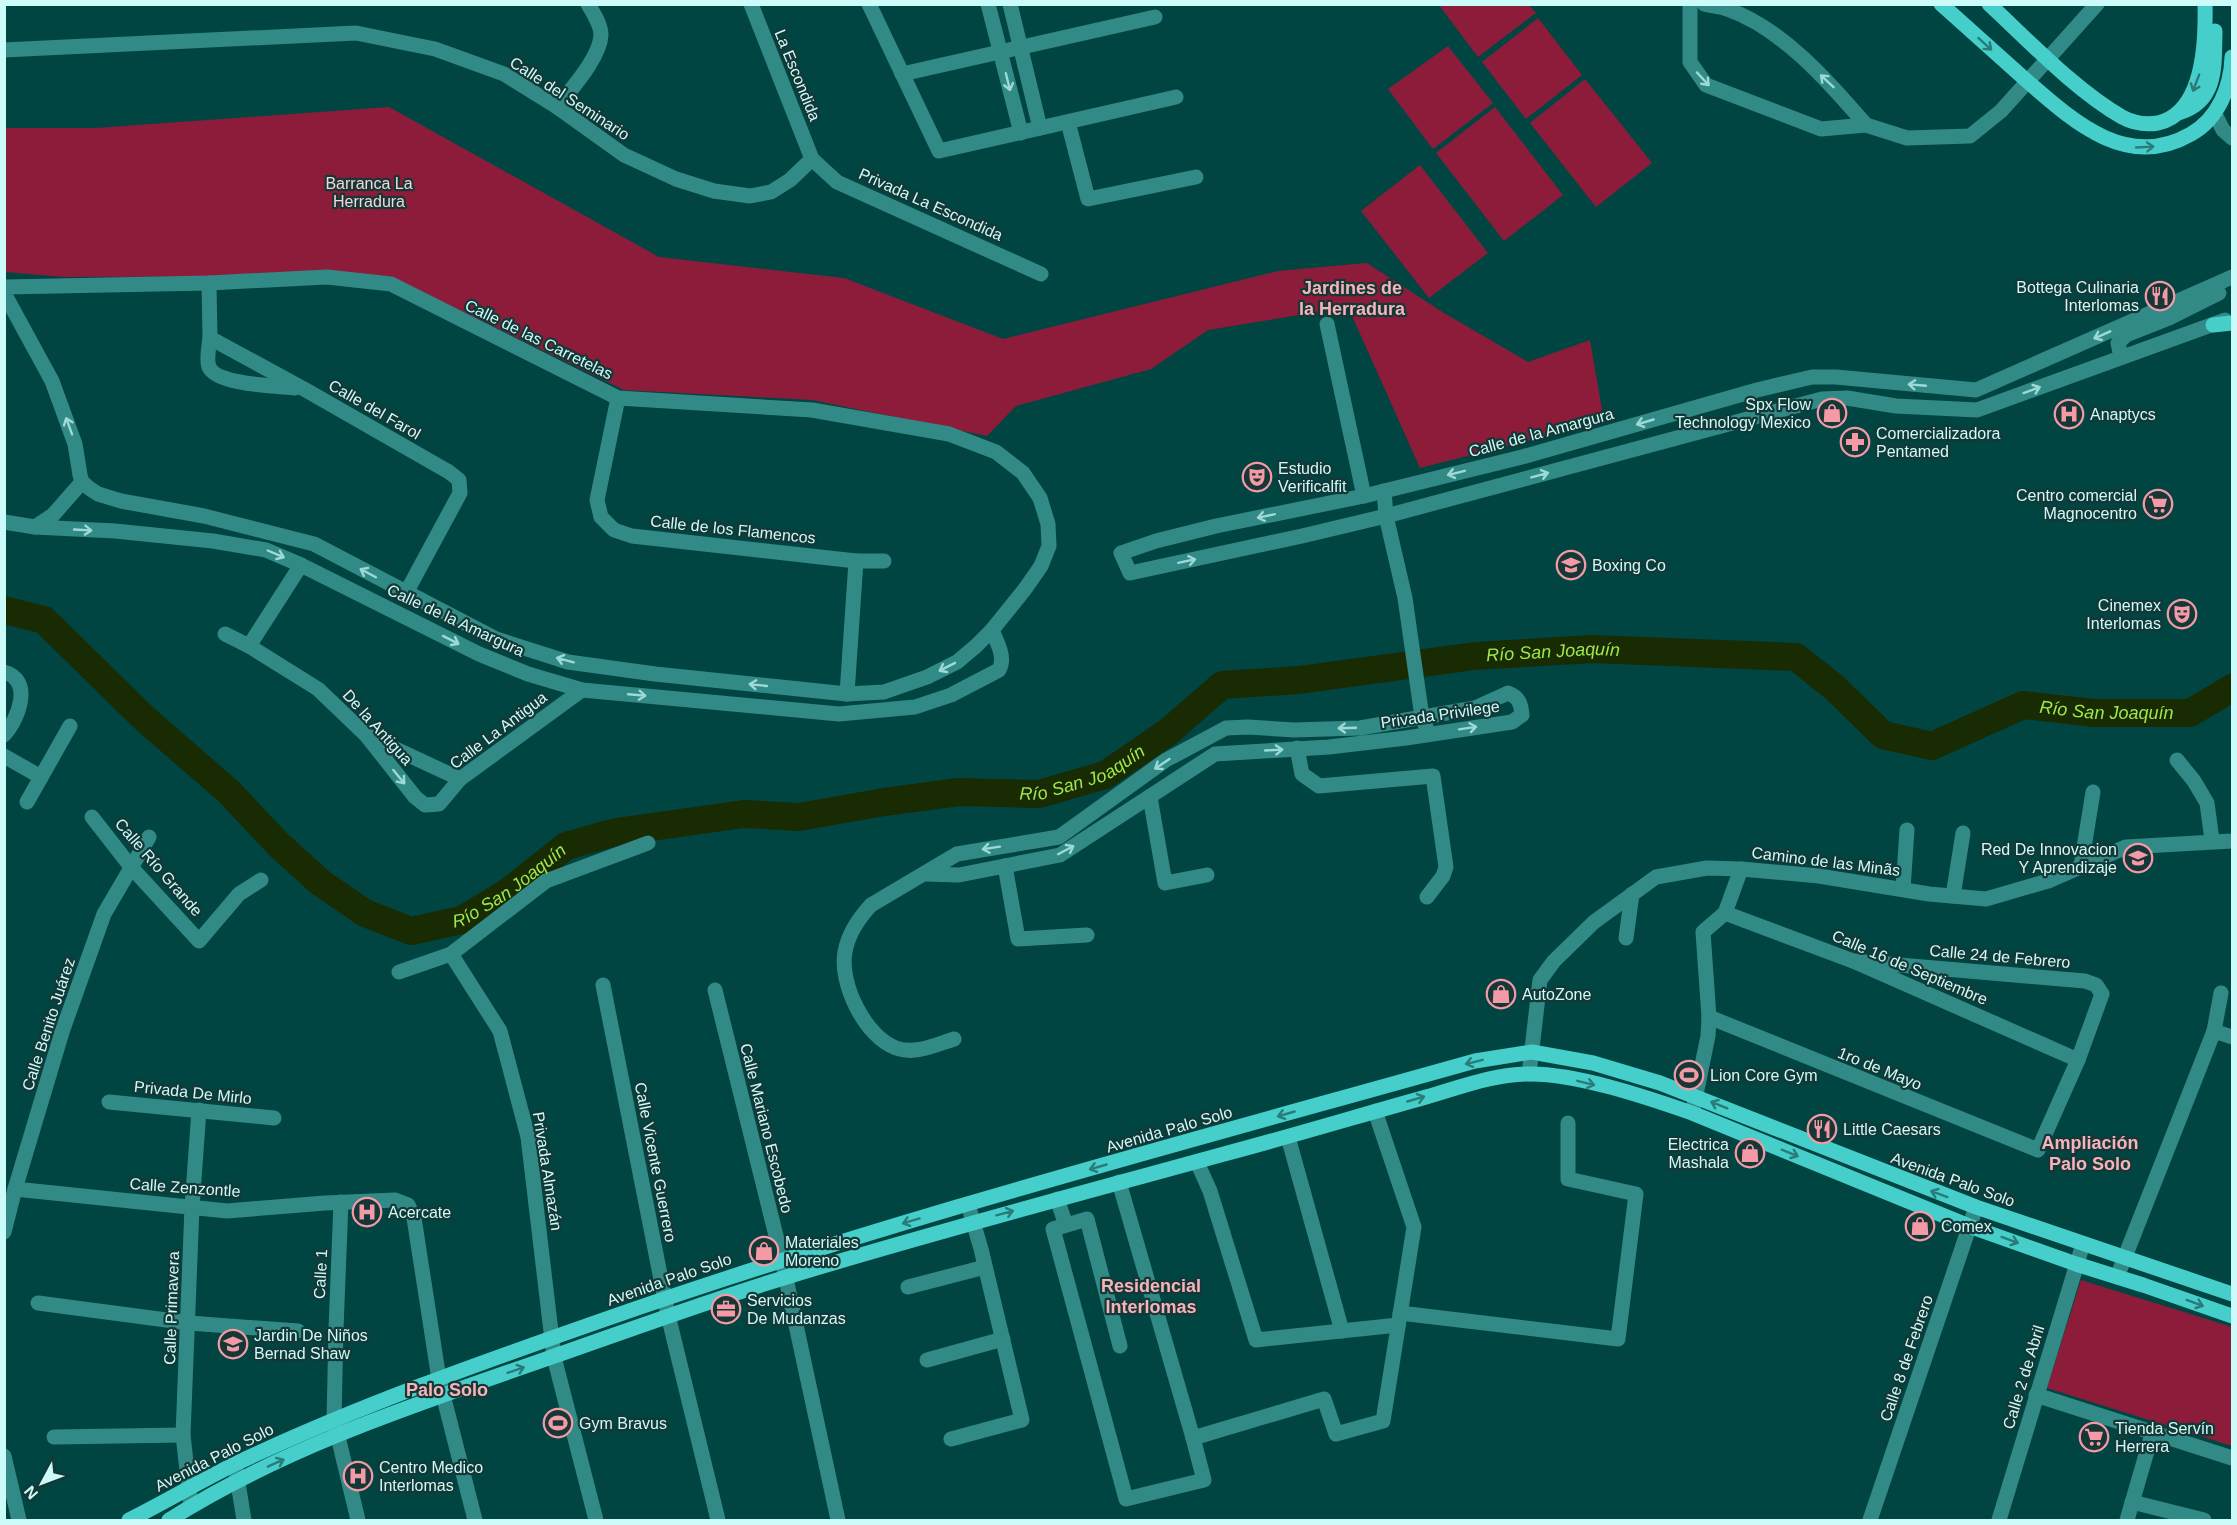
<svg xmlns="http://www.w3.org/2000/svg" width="2237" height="1525" viewBox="0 0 2237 1525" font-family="Arial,sans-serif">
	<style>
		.green { fill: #8c1c3a }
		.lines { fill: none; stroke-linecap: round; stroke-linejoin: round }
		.river { stroke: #192b03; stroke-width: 28 }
		.minor { stroke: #328a86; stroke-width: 15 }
		.major { stroke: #46cfca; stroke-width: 15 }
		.oneway { stroke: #2b7b79 }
		.oneway2 { stroke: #9ddad6 }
		.labels { text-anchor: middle; stroke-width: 4.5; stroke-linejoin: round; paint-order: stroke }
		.street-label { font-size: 16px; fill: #cbfcf9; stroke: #153736 }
		.park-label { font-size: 16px; fill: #f8d5d9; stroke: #153736 }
		.poi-label { font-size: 16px; fill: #cbfcf9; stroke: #153736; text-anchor: start }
		.neighbourhood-label { font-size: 18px; font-weight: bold; fill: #f7b3bb; stroke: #153736 }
		.water-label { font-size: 18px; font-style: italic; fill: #9fe74b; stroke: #153736 }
	</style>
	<rect width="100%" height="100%" fill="#014543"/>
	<!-- green -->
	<g class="green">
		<path d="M1439 5H1529L1536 13 1478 57Z"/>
		<path d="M1538 18 1582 75 1526 119 1482 62Z"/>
		<path d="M1448 46 1493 103 1433 149 1388 89Z"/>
		<path d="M1585 79 1652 163 1596 207 1530 123Z"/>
		<path d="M389 107 659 257 844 278 1003 339 1278 271 1367 263 1444 313 1528 362 1590 340 1604 421 1420 468 1348 307 1208 330 1151 369 1016 406 987 436 812 400 624 390 390 276 62 277 5 272 4 128H96Z"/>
		<path d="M1495 107 1563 195 1504 241 1436 153Z"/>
		<path d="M1420 165 1488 253 1429 298 1361 211Z"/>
		<path d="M2081 1280 2232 1327V1446L2047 1388Z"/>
	</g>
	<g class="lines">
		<!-- river -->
		<path class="river" id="s1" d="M4 610 44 620 144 718 228 791 279 845 321 883 365 913 411 931 462 920 508 892 566 846 616 832 744 814 799 817 884 802 959 792 1039 794 1105 775 1168 732 1222 685 1299 680 1475 656 1593 649 1796 657 1835 688 1883 735 1932 746 2023 705 2094 713H2190L2232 688"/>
		<!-- minor -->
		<g class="minor">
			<path d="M751 4 812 159 837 182 1041 274"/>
			<path d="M869 4 939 151 1176 97"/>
			<path d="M988 4 1021 133"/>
			<path d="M1010 4 1040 128"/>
			<path d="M1690 4V62L1706 85 1821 129 1866 125 1907 138 1970 136 2001 111 2097 4"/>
			<path d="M1704 4C1712 6 1720 6 1727 9 1782 28 1829 82 1866 125"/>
			<path d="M4 50 356 33 435 49 504 74 557 107 624 155 676 179 714 191 750 196 771 192 790 180 812 159"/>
			<path d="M902 74 1155 17"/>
			<path d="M557 107C571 89 600 58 601 35 601 24 593 13 588 4"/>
			<path d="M2215 114 2223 130 2232 138"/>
			<path d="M1068 122 1088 199 1196 177"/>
			<path d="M209 283 210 338 304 389 449 472 459 480 460 493 406 593"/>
			<path d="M4 287 209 283 327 277 391 284 618 398 812 410 949 434 996 452 1023 473 1040 498 1048 524 1049 546 1041 566 1025 589 992 630 976 646 957 662 927 677 884 692 847 694 655 674 568 662 496 639 314 544 204 516 121 501 98 494 89 488 82 482 80 475 75 444 52 381 4 293"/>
			<path d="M2225 320 1977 410 1896 406 1847 398 1822 399 1386 516 1302 536 1130 573 1121 553 1156 541 1216 526 1364 496 1522 457 1757 390 1812 377H1836L1976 390 2232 277"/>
			<path d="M1327 324 1364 496"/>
			<path d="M210 338C209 347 206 359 209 367 217 385 277 386 295 388"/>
			<path d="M2121 357 2118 343 2126 335 2169 318 2219 293"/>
			<path d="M618 398 597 500 601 517 614 530 632 536 856 561 847 694"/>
			<path d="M1384 491 1386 516 1405 598 1422 717 1426 727"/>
			<path d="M4 522 35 527 115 531 213 541 266 550 301 565 479 654 528 674 582 690 839 714 915 707 951 695 999 670C1006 657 997 643 992 630"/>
			<path d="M35 527 53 515 82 482"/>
			<path d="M856 561H884"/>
			<path d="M225 634 249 646 318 689 366 735 415 797 425 805 439 804 460 779 582 690"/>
			<path d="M249 646 301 565"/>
			<path d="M4 672C34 680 18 720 4 735"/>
			<path d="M370 737 460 779"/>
			<path d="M1297 748 1302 774 1319 786 1433 776 1446 867 1443 876 1427 897"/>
			<path d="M4 756 41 777"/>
			<path d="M2177 760 2194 781 2207 803 2212 840"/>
			<path d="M1150 797 1165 883 1207 875"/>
			<path d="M27 802 70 726"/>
			<path d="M92 817 131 867 199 941 239 894 261 880"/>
			<path d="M1005 866 1018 939 1087 935"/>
			<path d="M2081 866 2093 792"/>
			<path d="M926 874 959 875 1060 855 1215 754 1329 747 1406 738 1512 722 1522 715C1521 704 1519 697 1508 693L1475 708 1360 728 1294 730 1248 727 1226 728 1166 760 1059 837 957 854 871 905C859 918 848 934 845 952 839 983 865 1037 896 1048 915 1055 935 1045 954 1039"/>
			<path d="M1903 889 1907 830"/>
			<path d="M1953 896 1963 833"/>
			<path d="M1725 913 1853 961 2078 1060"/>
			<path d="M1626 938 1632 894"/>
			<path d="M451 954 500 1031 528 1137 554 1357 596 1520"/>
			<path d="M399 972 451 954 546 881 648 843"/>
			<path d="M603 985 668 1315 718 1520"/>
			<path d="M715 990 782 1260 838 1520"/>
			<path d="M1709 1017 2038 1150 2078 1060 2102 994 2096 985 2085 981 1853 961"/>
			<path d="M2214 1031 2232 1037"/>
			<path d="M1529 1074 1540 980 1554 961 1594 922 1656 877 1707 868 1741 869 1819 876 1929 894 1986 899 2048 881 2126 847 2232 841"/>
			<path d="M109 1102 274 1118"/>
			<path d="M1693 1109 1708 1036 1709 1017 1703 932 1725 913 1741 869"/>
			<path d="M1288 1137 1342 1331"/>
			<path d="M1197 1162 1210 1191 1256 1340 1398 1325"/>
			<path d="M1119 1182 1193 1438"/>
			<path d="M15 1189 227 1211 325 1203 395 1200 408 1205 414 1218 439 1379 475 1520"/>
			<path d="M1057 1199 1066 1225"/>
			<path d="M341 1202 336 1329 334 1420 358 1520"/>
			<path d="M4 1232 15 1189 62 1032 104 914 149 837"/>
			<path d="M2117 1277 2214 1031 2221 993"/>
			<path d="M908 1287 985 1267"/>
			<path d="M38 1303 189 1323 298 1331"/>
			<path d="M1400 1313 1618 1339 1636 1194 1568 1179V1123"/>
			<path d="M1120 1346 1087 1219 1053 1229 1126 1499 1204 1480 1193 1438 1324 1399 1336 1434 1383 1421 1414 1227 1375 1111"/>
			<path d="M927 1360 1003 1339"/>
			<path d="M2036 1395 2232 1458"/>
			<path d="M54 1437 183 1435"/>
			<path d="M951 1439 1022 1420 981 1249 968 1204"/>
			<path d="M4 1456 19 1520"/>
			<path d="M235 1464 244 1520"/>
			<path d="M2132 1502 2204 1520"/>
			<path d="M191 1506 183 1435 192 1207 199 1110"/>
			<path d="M1870 1520 1976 1207"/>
			<path d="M1999 1520 2083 1244"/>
			<path d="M2127 1520 2152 1434"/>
		</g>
		<!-- major -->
		<g class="major">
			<path d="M1941 4C1970 30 1998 55 2027 81 2073 121 2127 171 2191 134 2218 119 2231 87 2232 57"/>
			<path d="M1989 4C2029 41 2075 90 2122 117 2133 123 2146 125 2158 123 2204 112 2206 43 2205 4"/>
			<path d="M2181 112C2218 100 2214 64 2215 31"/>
			<path d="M2213 325 2232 323"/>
			<path d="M129 1520C165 1502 200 1481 237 1463 355 1407 480 1363 603 1320 889 1220 1183 1143 1475 1061L1532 1052 1593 1063 1660 1083 1976 1207 2232 1294"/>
			<path d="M169 1520C284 1447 417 1404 546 1359 627 1331 707 1301 790 1276 934 1232 1079 1194 1224 1154 1292 1136 1358 1116 1426 1097 1458 1088 1493 1074 1528 1074 1575 1073 1646 1097 1692 1113L1969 1226 2076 1264 2143 1285 2232 1316"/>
		</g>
	</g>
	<!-- one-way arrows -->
	<defs><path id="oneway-shaft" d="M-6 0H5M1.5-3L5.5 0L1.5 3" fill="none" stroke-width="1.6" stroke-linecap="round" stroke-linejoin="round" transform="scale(1.5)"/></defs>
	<g class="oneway">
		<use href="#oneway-shaft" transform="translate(1985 44) rotate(42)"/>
		<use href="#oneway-shaft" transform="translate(2196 83) rotate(111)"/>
		<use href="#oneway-shaft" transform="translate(2145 147) rotate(-3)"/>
		<use href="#oneway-shaft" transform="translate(1474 1062) rotate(166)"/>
		<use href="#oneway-shaft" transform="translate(1586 1083) rotate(14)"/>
		<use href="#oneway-shaft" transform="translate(1416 1099) rotate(-16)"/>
		<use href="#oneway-shaft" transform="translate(1719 1105) rotate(-158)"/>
		<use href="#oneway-shaft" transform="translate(1286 1114) rotate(164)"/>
		<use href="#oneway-shaft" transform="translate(1790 1153) rotate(22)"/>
		<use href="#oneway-shaft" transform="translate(1098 1167) rotate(164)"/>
		<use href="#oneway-shaft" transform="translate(1939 1194) rotate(-160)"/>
		<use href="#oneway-shaft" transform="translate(1005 1213) rotate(-15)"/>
		<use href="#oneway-shaft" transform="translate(911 1221) rotate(163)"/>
		<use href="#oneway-shaft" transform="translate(2010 1240) rotate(20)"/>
		<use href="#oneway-shaft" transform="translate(2195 1303) rotate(20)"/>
		<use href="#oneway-shaft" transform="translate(516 1370) rotate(-19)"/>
		<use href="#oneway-shaft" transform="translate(276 1463) rotate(-24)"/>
	</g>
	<g class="oneway2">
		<use href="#oneway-shaft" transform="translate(1703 79) rotate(47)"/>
		<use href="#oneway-shaft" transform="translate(1827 81) rotate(-137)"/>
		<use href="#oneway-shaft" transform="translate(1008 82) rotate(76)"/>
		<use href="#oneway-shaft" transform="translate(2102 335) rotate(156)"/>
		<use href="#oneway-shaft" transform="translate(1917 385) rotate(-175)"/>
		<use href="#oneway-shaft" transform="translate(2032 390) rotate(-20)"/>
		<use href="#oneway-shaft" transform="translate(1645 422) rotate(164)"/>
		<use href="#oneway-shaft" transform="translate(69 426) rotate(-110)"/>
		<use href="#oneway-shaft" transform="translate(1456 473) rotate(166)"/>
		<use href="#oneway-shaft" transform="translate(1540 475) rotate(-15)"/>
		<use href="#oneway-shaft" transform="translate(1266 516) rotate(168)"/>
		<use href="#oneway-shaft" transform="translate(83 530) rotate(3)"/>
		<use href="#oneway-shaft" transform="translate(276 554) rotate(23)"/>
		<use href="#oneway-shaft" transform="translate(1187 561) rotate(-12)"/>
		<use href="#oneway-shaft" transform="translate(368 573) rotate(-152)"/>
		<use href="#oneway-shaft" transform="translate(451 640) rotate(27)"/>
		<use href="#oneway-shaft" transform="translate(565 660) rotate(-165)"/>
		<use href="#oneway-shaft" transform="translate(947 667) rotate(153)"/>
		<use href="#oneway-shaft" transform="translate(758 685) rotate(-174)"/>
		<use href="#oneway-shaft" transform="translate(637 695) rotate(5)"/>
		<use href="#oneway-shaft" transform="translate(1347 728) rotate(178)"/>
		<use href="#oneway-shaft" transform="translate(1468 728) rotate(-9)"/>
		<use href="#oneway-shaft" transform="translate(1274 750) rotate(-3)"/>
		<use href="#oneway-shaft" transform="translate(1162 764) rotate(146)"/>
		<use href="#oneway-shaft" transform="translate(399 777) rotate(51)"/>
		<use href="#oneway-shaft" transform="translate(991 848) rotate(171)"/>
		<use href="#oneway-shaft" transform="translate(1066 850) rotate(-28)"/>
	</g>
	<!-- icons -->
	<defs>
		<g id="restaurant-ring" transform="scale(1.5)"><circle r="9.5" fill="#153736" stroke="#f49aa6" stroke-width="1.5"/><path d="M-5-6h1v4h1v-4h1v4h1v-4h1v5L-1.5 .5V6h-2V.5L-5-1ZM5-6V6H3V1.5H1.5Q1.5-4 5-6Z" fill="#f49aa6"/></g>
		<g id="shop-ring" transform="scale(1.5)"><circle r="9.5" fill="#153736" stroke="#f49aa6" stroke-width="1.5"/><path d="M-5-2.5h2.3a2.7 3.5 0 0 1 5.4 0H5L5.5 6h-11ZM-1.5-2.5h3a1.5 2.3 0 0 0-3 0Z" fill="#f49aa6"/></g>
		<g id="hospital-ring" transform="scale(1.5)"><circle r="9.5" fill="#153736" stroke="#f49aa6" stroke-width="1.5"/><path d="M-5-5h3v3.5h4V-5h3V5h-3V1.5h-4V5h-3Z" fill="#f49aa6"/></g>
		<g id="pharmacy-ring" transform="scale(1.5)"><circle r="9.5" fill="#153736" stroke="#f49aa6" stroke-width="1.5"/><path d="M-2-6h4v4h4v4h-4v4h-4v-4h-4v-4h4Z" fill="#f49aa6"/></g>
		<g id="theatre-ring" transform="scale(1.5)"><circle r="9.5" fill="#153736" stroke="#f49aa6" stroke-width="1.5"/><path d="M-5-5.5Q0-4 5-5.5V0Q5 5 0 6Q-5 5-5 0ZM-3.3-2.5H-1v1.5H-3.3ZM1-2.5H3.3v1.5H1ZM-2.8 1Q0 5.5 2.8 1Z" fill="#f49aa6"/></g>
		<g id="supermarket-ring" transform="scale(1.5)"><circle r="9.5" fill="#153736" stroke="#f49aa6" stroke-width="1.5"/><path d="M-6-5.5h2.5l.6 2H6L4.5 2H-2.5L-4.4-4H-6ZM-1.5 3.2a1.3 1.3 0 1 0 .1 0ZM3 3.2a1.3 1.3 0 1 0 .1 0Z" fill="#f49aa6"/></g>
		<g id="school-ring" transform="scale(1.5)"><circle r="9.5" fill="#153736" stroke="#f49aa6" stroke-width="1.5"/><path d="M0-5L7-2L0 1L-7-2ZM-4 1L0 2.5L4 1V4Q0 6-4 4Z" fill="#f49aa6"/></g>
		<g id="university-ring" transform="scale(1.5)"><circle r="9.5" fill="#153736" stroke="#f49aa6" stroke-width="1.5"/><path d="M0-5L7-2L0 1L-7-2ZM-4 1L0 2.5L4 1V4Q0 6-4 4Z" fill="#f49aa6"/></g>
		<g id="stadium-ring" transform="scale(1.5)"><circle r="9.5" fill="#153736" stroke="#f49aa6" stroke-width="1.5"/><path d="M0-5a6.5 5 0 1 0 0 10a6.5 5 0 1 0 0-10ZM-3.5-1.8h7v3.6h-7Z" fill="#f49aa6"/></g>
		<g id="office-ring" transform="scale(1.5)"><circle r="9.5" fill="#153736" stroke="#f49aa6" stroke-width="1.5"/><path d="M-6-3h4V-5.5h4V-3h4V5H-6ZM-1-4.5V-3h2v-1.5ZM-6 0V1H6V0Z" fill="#f49aa6"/></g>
	</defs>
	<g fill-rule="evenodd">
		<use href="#restaurant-ring" x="2160" y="296"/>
		<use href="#shop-ring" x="1832" y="413"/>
		<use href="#hospital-ring" x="2069" y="414"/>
		<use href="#pharmacy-ring" x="1855" y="442"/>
		<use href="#theatre-ring" x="1257" y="477"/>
		<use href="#supermarket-ring" x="2158" y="504"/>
		<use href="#school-ring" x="1571" y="565"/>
		<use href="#theatre-ring" x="2182" y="614"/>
		<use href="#university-ring" x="2138" y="858"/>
		<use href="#shop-ring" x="1501" y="994"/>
		<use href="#stadium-ring" x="1689" y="1075"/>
		<use href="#restaurant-ring" x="1822" y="1129"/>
		<use href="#shop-ring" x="1750" y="1153"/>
		<use href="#hospital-ring" x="367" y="1212"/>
		<use href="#shop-ring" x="1920" y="1226"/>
		<use href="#shop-ring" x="764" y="1251"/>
		<use href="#office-ring" x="726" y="1309"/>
		<use href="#school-ring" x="233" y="1344"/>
		<use href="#stadium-ring" x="558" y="1423"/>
		<use href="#supermarket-ring" x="2094" y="1437"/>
		<use href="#hospital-ring" x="358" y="1476"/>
	</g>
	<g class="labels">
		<!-- street labels -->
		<g class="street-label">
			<text transform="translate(798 75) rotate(68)" y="6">La Escondida</text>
			<text transform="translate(570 98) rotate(33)" y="6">Calle del Seminario</text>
			<text transform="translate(931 204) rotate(24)" y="6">Privada La Escondida</text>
			<text transform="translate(539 339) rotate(26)" y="6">Calle de las Carretelas</text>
			<text transform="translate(375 409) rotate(30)" y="6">Calle del Farol</text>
			<text transform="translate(1541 432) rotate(-15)" y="6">Calle de la Amargura</text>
			<text transform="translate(733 529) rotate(6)" y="6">Calle de los Flamencos</text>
			<text transform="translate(456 620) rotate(25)" y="6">Calle de la Amargura</text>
			<text transform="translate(1440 714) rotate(-8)" y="6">Privada Privilege</text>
			<text transform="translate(378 727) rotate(48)" y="6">De la Antigua</text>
			<text transform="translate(498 730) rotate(-37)" y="6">Calle La Antigua</text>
			<text transform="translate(1826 861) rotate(7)" y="6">Camino de las Minãs</text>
			<text transform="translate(159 867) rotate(49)" y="6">Calle Río Grande</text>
			<text transform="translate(2000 956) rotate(5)" y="6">Calle 24 de Febrero</text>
			<text transform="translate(1910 967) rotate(23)" y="6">Calle 16 de Septiembre</text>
			<text transform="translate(48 1024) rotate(-72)" y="6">Calle Benito Juárez</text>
			<text transform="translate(1880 1068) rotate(22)" y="6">1ro de Mayo</text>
			<text transform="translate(193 1092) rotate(6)" y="6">Privada De Mirlo</text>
			<text transform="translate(767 1128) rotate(76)" y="6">Calle Mariano Escobedo</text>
			<text transform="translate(1169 1129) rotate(-16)" y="6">Avenida Palo Solo</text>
			<text transform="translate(656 1162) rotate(79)" y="6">Calle Vicente Guerrero</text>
			<text transform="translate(548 1171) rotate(81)" y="6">Privada Almazán</text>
			<text transform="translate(1953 1179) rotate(20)" y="6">Avenida Palo Solo</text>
			<text transform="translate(185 1187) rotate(4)" y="6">Calle Zenzontle</text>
			<text transform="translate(320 1274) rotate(-87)" y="6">Calle 1</text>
			<text transform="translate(669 1279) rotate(-19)" y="6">Avenida Palo Solo</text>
			<text transform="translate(171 1308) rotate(-88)" y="6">Calle Primavera</text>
			<text transform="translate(1906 1358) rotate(-71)" y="6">Calle 8 de Febrero</text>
			<text transform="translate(2023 1377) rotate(-73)" y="6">Calle 2 de Abril</text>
			<text transform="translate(214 1457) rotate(-27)" y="6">Avenida Palo Solo</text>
		</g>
		<!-- park labels -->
		<g class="park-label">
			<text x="369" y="189">Barranca La<tspan x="369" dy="18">Herradura</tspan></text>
		</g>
		<!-- poi labels -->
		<g class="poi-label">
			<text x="2139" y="293" text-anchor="end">Bottega Culinaria<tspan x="2139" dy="18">Interlomas</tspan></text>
			<text x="1811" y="410" text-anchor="end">Spx Flow<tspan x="1811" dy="18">Technology Mexico</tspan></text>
			<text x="2090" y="420">Anaptycs</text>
			<text x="1876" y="439">Comercializadora<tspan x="1876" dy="18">Pentamed</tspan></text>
			<text x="1278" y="474">Estudio<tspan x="1278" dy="18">Verificalfit</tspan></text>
			<text x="2137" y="501" text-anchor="end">Centro comercial<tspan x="2137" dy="18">Magnocentro</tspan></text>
			<text x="1592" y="571">Boxing Co</text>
			<text x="2161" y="611" text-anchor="end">Cinemex<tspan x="2161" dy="18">Interlomas</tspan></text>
			<text x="2117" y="855" text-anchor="end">Red De Innovacion<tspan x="2117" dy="18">Y Aprendizaje</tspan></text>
			<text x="1522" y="1000">AutoZone</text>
			<text x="1710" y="1081">Lion Core Gym</text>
			<text x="1843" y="1135">Little Caesars</text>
			<text x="1729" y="1150" text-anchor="end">Electrica<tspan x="1729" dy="18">Mashala</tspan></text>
			<text x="388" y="1218">Acercate</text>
			<text x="1941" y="1232">Comex</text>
			<text x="785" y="1248">Materiales<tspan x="785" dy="18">Moreno</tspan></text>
			<text x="747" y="1306">Servicios<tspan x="747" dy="18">De Mudanzas</tspan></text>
			<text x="254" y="1341">Jardin De Niños<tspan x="254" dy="18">Bernad Shaw</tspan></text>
			<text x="579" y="1429">Gym Bravus</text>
			<text x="2115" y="1434">Tienda Servín<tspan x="2115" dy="18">Herrera</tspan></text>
			<text x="379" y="1473">Centro Medico<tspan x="379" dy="18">Interlomas</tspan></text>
		</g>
		<!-- neighbourhood labels -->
		<g class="neighbourhood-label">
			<text x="1352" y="294">Jardines de<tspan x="1352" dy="21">la Herradura</tspan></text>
			<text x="2090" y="1149">Ampliación<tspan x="2090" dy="21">Palo Solo</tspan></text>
			<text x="1151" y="1292">Residencial<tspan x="1151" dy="21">Interlomas</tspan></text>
			<text x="447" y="1396">Palo Solo</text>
		</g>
		<!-- water labels -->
		<g class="water-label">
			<text dy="6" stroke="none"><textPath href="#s1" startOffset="1734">Río San Joaquín</textPath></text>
			<text dy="6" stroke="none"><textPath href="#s1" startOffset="2328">Río San Joaquín</textPath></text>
			<text dy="6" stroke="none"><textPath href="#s1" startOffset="1232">Río San Joaquín</textPath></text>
			<text dy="6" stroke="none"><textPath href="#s1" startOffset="636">Río San Joaquín</textPath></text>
		</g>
	</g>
	<!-- border -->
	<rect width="2237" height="1525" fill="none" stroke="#cbfcf9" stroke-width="12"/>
	<!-- north arrow -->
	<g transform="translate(42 1483) rotate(229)" stroke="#153736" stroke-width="4.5" paint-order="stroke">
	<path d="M0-4.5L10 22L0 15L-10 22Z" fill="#cbfcf9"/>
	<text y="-9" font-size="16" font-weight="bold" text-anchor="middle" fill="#cbfcf9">N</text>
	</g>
</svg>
